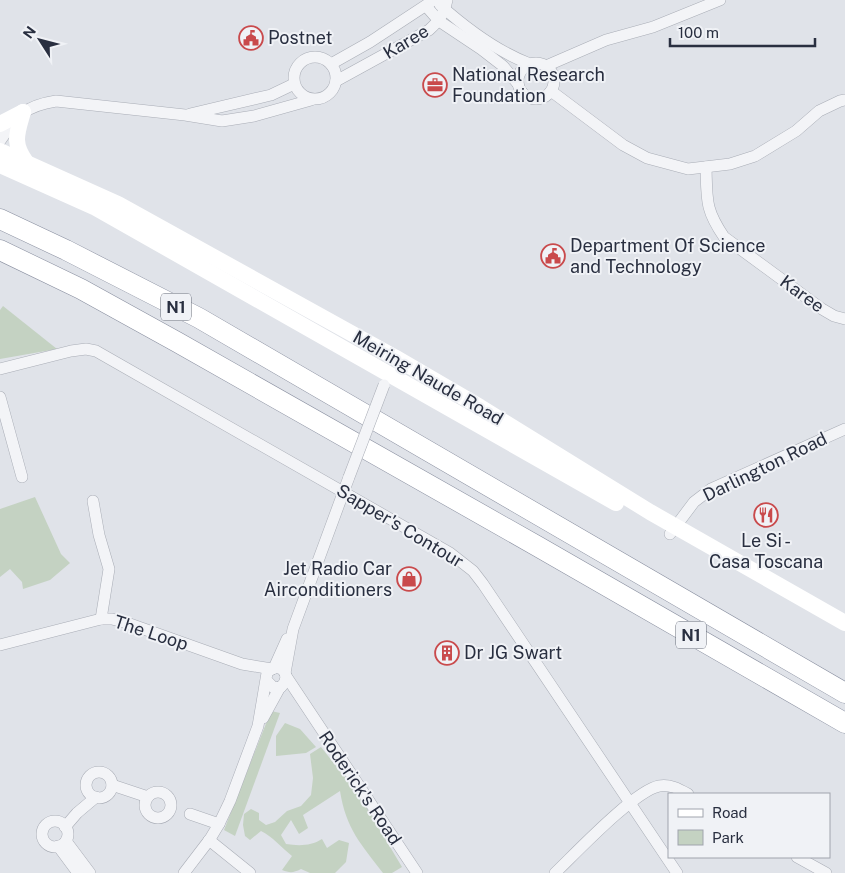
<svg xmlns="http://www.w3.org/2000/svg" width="845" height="873" viewBox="0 0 845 873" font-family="'Public Sans',sans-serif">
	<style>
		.green { fill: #c4d2c2 }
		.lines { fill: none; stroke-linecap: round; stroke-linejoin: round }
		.street-casing { stroke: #a9adb6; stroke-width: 12 }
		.highway-casing { stroke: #888e9f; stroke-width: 21 }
		.street { stroke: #f3f4f7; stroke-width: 11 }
		.secondary { stroke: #fff; stroke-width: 16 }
		.highway { stroke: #fff; stroke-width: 20 }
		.street-bridge-casing { stroke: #a9adb6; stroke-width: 12; stroke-linecap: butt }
		.street-bridge { stroke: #f3f4f7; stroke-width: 11 }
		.labels { text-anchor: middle; stroke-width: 4; stroke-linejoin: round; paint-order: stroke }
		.shield { fill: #f0f2f6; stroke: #656a77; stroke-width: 1 }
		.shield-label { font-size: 16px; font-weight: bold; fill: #292f40 }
		.poi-label { font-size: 18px; fill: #292f40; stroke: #f0f2f6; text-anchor: start }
		.street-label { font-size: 18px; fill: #292f40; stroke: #f0f2f6 }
	</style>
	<rect width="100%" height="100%" fill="#e0e3e9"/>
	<!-- green -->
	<g class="green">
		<path d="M3 306 57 349 0 359V310Z"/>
		<path d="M35 497 61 554 70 563 50 580 23 589 22 582 10 569 0 577V509Z"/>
		<path d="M271 711 280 713 235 836 224 830Z"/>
		<path d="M285 723 300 729 316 747 306 753 276 756V736Z"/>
		<path d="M321 747 359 795 402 867 392 873H383C361 844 346 829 340 791L303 815 308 828 299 834 291 820 281 835 286 844C299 846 311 846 322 839L327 848 339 840 349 843 346 862 335 873H310L301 869C293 873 290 873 282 870L292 856C282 848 272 836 261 831L250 840 245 836 243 825 244 814 251 809 259 813V820L266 825 275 822 287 811 301 806 311 795 313 778 310 754Z"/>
	</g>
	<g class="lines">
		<!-- street casing -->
		<g class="street-casing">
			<g id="street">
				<path d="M440 5C467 29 496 51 530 64"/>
				<path d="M426 6 439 21 481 49 503 66 518 84"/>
				<circle cx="315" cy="78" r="21"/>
				<circle cx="536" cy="81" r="18"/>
				<path d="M331 64 370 42 434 0"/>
				<path d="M546 66 606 40 653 27 720 0"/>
				<path d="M336 81 429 30C439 21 444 14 447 0"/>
				<path d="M551 91 623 145 647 158 688 169 730 164 755 156 796 131 819 111 840 101 845 100"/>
				<path d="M190 114 271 95 294 84"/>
				<path d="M0 141C17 116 24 106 56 101L185 115 222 121 254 116 311 100"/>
				<path d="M706 167C707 200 705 209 724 237L822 309 834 316 845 319"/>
				<path d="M0 369 71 351 86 349 96 351 450 553 473 571 483 584 677 873"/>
				<path d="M0 397 22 477"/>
				<path d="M93 501 99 535 109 569 101 619"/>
				<path d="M670 534 694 502 711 489 845 429"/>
				<path d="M0 645 101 619H112L127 623 242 664 272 669"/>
				<path d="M274 668 287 639"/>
				<path d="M285 673 293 629 349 477"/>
				<path d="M286 676 417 873"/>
				<path d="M263 718 280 687"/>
				<circle cx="99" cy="785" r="13"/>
				<path d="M112 785 148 797"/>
				<circle cx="158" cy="805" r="13"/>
				<path d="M190 814 219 824"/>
				<circle cx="55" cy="834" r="13"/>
				<path d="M65 827 77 813 96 797"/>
				<path d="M209 840 250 873"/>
				<path d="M66 841 90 873"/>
				<path d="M58 846 78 873"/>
				<path d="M797 857 826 873"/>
				<path d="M184 873 210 839 219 824 230 801 258 726 267 673C278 660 294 674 281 687L274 688 267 681"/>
				<path d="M555 873C575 854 634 791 659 786 670 784 679 789 688 794"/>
			</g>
		</g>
		<!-- highway casing -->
		<g class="highway-casing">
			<g id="highway">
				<path d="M0 219 66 250 199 318 845 693"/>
				<path d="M0 250 81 289 177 342 537 546 845 723"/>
			</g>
		</g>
		<!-- street -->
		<use href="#street" class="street"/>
		<!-- secondary -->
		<g class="secondary">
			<path d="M23 112C17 133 12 143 26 162"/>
			<path d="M0 124 23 112"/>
			<path d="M0 151 118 204 396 358 480 407 650 512 845 623"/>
			<path d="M0 165 96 208 616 503"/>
		</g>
		<!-- highway -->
		<use href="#highway" class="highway"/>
		<!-- street-bridge casing -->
		<g class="street-bridge-casing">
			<path id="street-bridge" d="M349 477 384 385"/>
		</g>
		<!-- street-bridge -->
		<use href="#street-bridge" class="street-bridge"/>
	</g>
	<!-- icons -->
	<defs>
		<g id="civic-ring" transform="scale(1.25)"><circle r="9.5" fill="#f0f2f6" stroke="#c94a4c" stroke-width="1.5"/><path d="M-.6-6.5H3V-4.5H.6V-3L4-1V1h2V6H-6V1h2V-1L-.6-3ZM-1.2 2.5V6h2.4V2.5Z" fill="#c94a4c"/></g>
		<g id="office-ring" transform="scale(1.25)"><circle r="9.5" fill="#f0f2f6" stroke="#c94a4c" stroke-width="1.5"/><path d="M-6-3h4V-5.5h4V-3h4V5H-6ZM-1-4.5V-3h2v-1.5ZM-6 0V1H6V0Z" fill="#c94a4c"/></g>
		<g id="restaurant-ring" transform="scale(1.25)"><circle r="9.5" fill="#f0f2f6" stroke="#c94a4c" stroke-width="1.5"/><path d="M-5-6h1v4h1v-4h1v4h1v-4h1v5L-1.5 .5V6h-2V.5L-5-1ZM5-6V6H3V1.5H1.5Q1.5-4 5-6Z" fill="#c94a4c"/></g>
		<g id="shop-ring" transform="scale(1.25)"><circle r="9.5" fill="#f0f2f6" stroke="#c94a4c" stroke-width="1.5"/><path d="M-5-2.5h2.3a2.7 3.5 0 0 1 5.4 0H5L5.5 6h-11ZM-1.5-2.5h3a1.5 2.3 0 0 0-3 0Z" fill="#c94a4c"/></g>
		<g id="building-ring" transform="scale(1.25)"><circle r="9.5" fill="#f0f2f6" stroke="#c94a4c" stroke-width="1.5"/><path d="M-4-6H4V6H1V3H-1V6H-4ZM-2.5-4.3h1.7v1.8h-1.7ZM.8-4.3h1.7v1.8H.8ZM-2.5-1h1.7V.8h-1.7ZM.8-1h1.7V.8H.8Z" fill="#c94a4c"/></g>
	</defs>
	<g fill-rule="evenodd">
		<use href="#civic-ring" x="251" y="38"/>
		<use href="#office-ring" x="435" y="85"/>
		<use href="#civic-ring" x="553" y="256"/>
		<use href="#restaurant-ring" x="766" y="515"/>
		<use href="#shop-ring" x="409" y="579"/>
		<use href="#building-ring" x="447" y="653"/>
	</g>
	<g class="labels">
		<!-- shield labels -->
		<g class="shield">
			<rect x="161" y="293.5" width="30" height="27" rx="4"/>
			<rect x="676" y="621.5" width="30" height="27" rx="4"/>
		</g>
		<g class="shield-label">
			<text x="176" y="313">N1</text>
			<text x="691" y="641">N1</text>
		</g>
		<!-- poi labels -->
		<g class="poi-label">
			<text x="268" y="44">Postnet</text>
			<text x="452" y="81">National Research<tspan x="452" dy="21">Foundation</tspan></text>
			<text x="570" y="252">Department Of Science<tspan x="570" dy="21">and Technology</tspan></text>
			<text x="766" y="547" text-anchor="middle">Le Si -<tspan x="766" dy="21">Casa Toscana</tspan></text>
			<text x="392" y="575" text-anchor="end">Jet Radio Car<tspan x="392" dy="21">Airconditioners</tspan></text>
			<text x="464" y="659">Dr JG Swart</text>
		</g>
		<!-- street labels -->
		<g class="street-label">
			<text transform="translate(406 42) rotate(-31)" y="6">Karee</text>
			<text transform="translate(802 294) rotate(36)" y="6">Karee</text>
			<text transform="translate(428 378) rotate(30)" y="6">Meiring Naude Road</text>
			<text transform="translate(765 467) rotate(-26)" y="6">Darlington Road</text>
			<text transform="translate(400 526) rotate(31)" y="6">Sapper's Contour</text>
			<text transform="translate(151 633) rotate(18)" y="6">The Loop</text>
			<text transform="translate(360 788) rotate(56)" y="6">Roderick's Road</text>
		</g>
	</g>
	<!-- legend -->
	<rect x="668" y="793" width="162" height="65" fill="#f0f2f6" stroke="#a0a4ad"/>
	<rect x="678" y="809" width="25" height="8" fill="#ffffff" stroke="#a0a4ad"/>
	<text x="712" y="818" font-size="15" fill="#292f40">Road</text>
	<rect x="678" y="830" width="25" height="15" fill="#c4d2c2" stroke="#a0a4ad"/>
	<text x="712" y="843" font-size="15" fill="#292f40">Park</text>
	<!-- north arrow -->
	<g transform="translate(40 40) rotate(306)" stroke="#f0f2f6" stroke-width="4" paint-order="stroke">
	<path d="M0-4L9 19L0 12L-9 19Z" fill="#292f40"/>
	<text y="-8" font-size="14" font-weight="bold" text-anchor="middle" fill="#292f40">N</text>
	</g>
	<!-- scale -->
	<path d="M670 38v8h145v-8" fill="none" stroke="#292f40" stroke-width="2.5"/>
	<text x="678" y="38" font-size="15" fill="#292f40" stroke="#f0f2f6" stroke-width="4" paint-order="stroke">100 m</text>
</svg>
